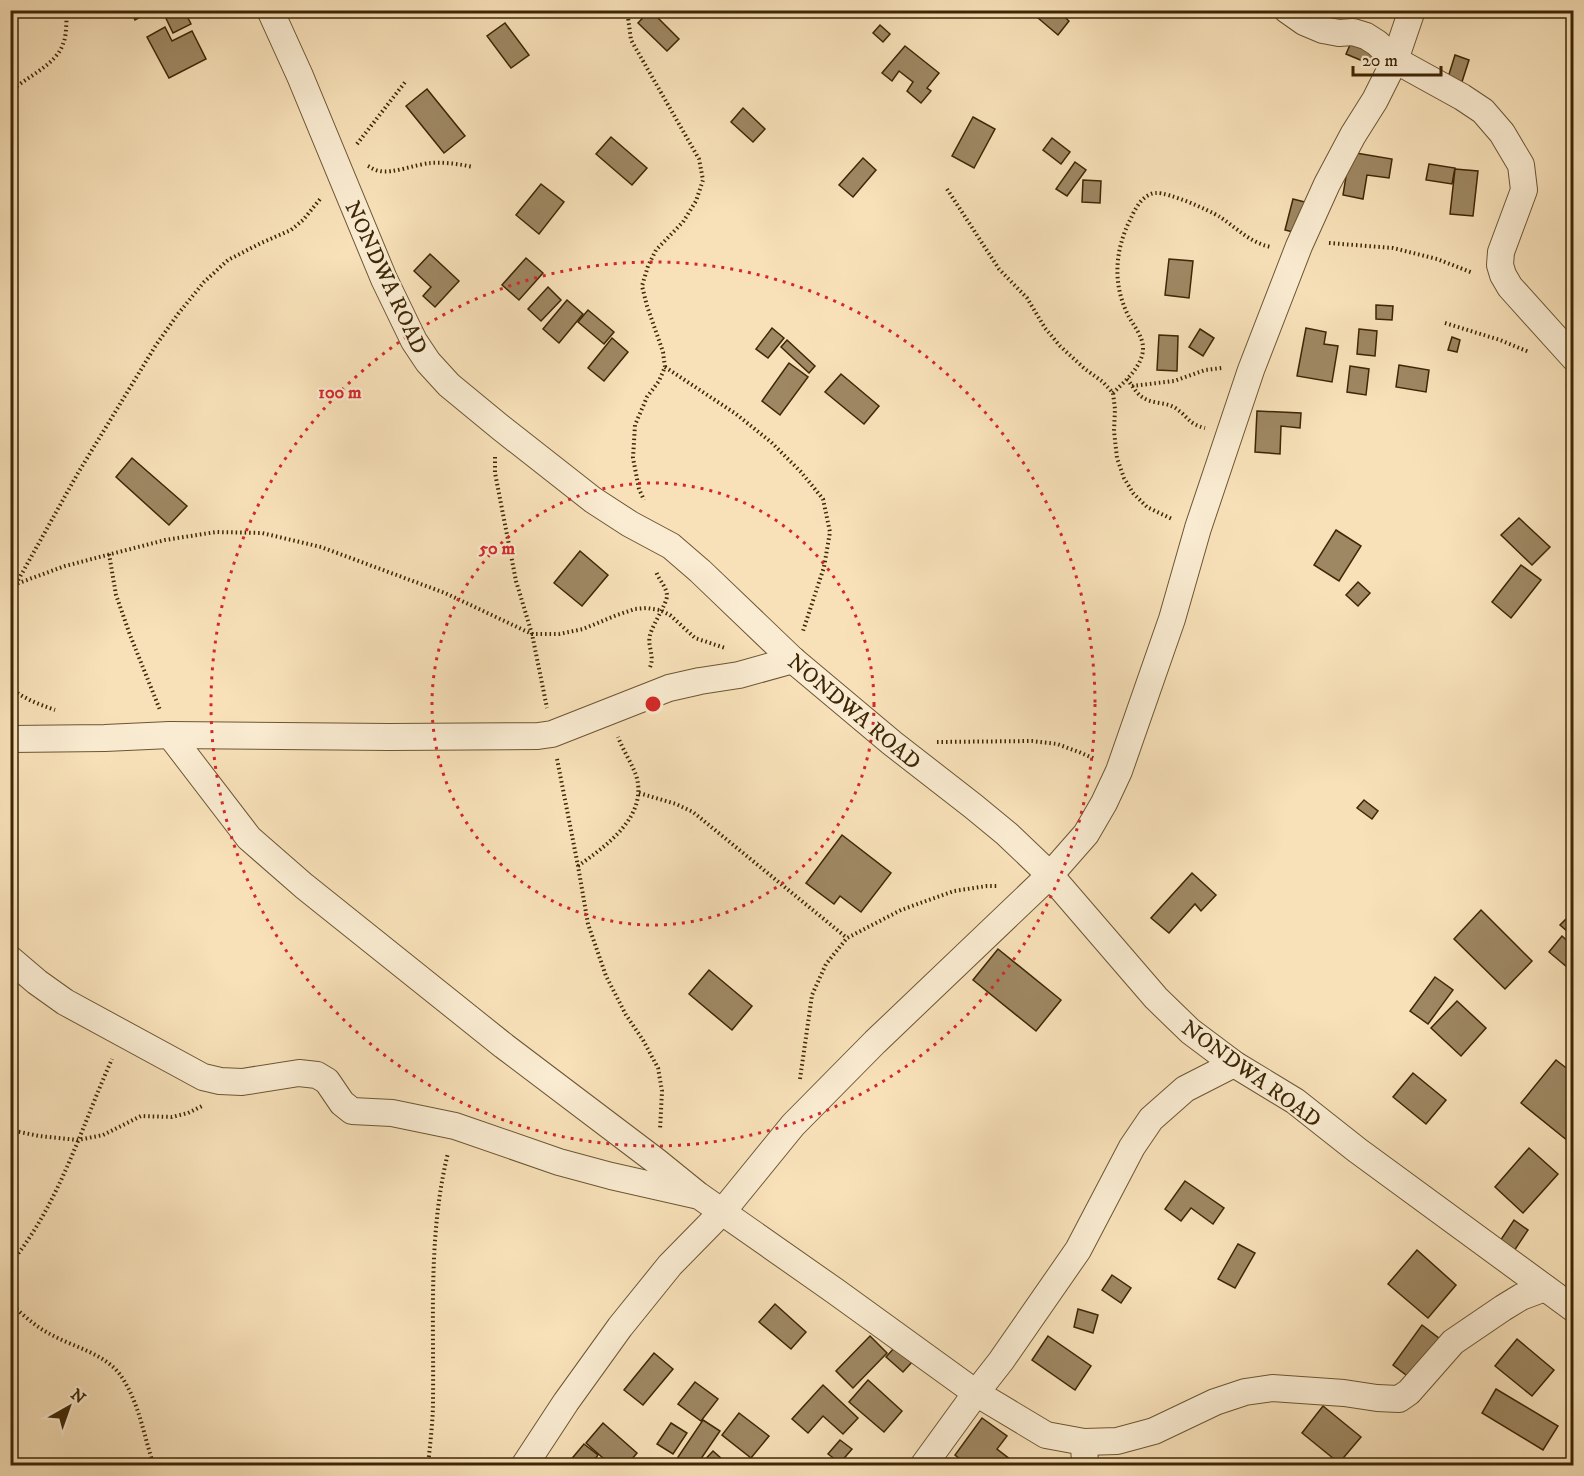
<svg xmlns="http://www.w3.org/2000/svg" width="1584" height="1476" viewBox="0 0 1584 1476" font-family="'IM FELL DW Pica',serif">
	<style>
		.building { fill: #9e8863; stroke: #3d2706; stroke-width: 1.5 }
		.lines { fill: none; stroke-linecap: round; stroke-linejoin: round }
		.minor-casing { stroke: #6c5633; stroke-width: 28 }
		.path { stroke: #3d2706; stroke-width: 4; stroke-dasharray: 1.5 3; stroke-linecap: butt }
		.minor { stroke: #faecd2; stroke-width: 26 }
		.ring { fill: none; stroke: #d62828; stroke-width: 3; stroke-dasharray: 3 6 }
		.labels { text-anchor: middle; stroke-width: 4.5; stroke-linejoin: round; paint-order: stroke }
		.street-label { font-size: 22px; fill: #3d2706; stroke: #faecd2 }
		.centre { fill: #d62828; stroke: #faecd2; stroke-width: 3 }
		.ring-label { font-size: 18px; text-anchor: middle; font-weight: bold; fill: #d62828; stroke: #faecd2; stroke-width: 4.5; stroke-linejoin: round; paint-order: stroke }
	</style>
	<rect width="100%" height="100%" fill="#f8e1b9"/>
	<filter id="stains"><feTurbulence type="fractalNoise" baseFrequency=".00333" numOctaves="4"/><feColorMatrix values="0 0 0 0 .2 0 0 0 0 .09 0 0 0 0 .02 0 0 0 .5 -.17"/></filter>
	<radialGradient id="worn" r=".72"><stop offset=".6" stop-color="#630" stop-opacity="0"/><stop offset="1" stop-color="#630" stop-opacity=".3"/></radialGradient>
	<!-- building -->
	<g class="building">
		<path d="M131 10H153L135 20Z"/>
		<path d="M162 10H184L191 24 173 33Z"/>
		<path d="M650 10 679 39 667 51 638 23Z"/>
		<path d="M1045 10H1057L1069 21 1058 35 1038 18Z"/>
		<path d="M505 23 529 55 511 68 487 36Z"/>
		<path d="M880 25 890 34 883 42 873 33Z"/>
		<path d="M165 27 172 41 192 31 206 59 169 78 147 37Z"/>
		<path d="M1353 38 1377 48 1370 64 1346 54Z"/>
		<path d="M905 46 939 73 927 88 931 91 921 103 907 91 913 82 899 71 892 81 882 73Z"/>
		<path d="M1455 55 1469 60 1460 88 1446 84Z"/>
		<path d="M427 89 465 136 444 153 406 106Z"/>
		<path d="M743 108 765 129 753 142 731 122Z"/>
		<path d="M973 117 995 129 974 168 952 156Z"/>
		<path d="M611 137 647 168 632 185 596 154Z"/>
		<path d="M1052 138 1070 152 1061 164 1043 150Z"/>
		<path d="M1350 152 1392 159 1389 178 1367 175 1363 199 1343 195Z"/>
		<path d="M863 158 876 170 853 197 839 185Z"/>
		<path d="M1075 162 1086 170 1067 196 1056 189Z"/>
		<path d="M1429 164 1455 168 1452 184 1426 180Z"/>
		<path d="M1455 169 1478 171 1473 216 1450 214Z"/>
		<path d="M1083 180 1101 181 1100 203 1082 202Z"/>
		<path d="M541 184 564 202 539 234 516 215Z"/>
		<path d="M1293 199 1309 203 1301 234 1285 230Z"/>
		<path d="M430 254 459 281 435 307 423 296 431 287 414 271Z"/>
		<path d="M526 258 543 273 519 300 502 285Z"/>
		<path d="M1169 259 1193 261 1189 298 1165 295Z"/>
		<path d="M548 287 561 300 541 321 528 309Z"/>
		<path d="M567 300 583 314 559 343 543 329Z"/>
		<path d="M1376 305 1393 306 1392 320 1376 319Z"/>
		<path d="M588 310 614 332 604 344 578 322Z"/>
		<path d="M772 328 784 338 768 358 756 349Z"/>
		<path d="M1306 328 1326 332 1324 344 1338 346 1332 382 1297 376Z"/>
		<path d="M1200 329 1214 338 1203 356 1189 347Z"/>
		<path d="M1359 329 1377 331 1375 356 1357 354Z"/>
		<path d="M1159 335 1178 336 1177 371 1157 370Z"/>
		<path d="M1452 337 1460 340 1457 352 1448 350Z"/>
		<path d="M612 338 628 352 604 381 588 368Z"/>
		<path d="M787 340 815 366 809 373 781 347Z"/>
		<path d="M789 363 808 377 780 415 762 401Z"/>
		<path d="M1399 365 1429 370 1426 392 1396 387Z"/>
		<path d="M1350 366 1369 369 1366 395 1347 392Z"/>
		<path d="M841 374 879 406 864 424 825 392Z"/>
		<path d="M1257 411 1301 413 1300 428 1281 426 1280 454 1255 452Z"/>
		<path d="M132 458 187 506 169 525 116 477Z"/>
		<path d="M1519 518 1550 547 1532 565 1501 535Z"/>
		<path d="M1336 530 1361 546 1339 581 1314 565Z"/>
		<path d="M580 551 608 575 582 606 554 583Z"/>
		<path d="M1521 565 1541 580 1511 618 1492 602Z"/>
		<path d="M1358 582 1370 593 1358 606 1346 595Z"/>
		<path d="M1364 800 1378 811 1372 819 1357 808Z"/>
		<path d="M842 835 891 873 861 912 840 896 834 904 806 883Z"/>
		<path d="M1192 873 1216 895 1201 911 1195 904 1169 933 1151 918Z"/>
		<path d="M1481 910 1532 961 1505 989 1454 939Z"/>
		<path d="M1574 911V937L1560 925Z"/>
		<path d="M1562 936 1574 947V973L1549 952Z"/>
		<path d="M998 949 1061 1000 1036 1031 973 980Z"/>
		<path d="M709 970 752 1006 732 1030 689 994Z"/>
		<path d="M1435 977 1453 990 1428 1024 1410 1011Z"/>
		<path d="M1457 1001 1486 1028 1461 1056 1431 1028Z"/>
		<path d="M1556 1060 1574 1074V1134L1568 1141 1521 1103Z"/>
		<path d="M1413 1073 1446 1100 1426 1124 1393 1097Z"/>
		<path d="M1529 1148 1558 1174 1523 1213 1495 1187Z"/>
		<path d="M1185 1181 1224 1208 1213 1224 1191 1208 1181 1221 1165 1209Z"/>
		<path d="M1514 1220 1528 1230 1514 1251 1500 1241Z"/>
		<path d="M1238 1244 1255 1253 1235 1288 1218 1279Z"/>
		<path d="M1417 1250 1456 1285 1428 1318 1388 1284Z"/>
		<path d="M1112 1275 1131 1288 1121 1303 1102 1290Z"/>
		<path d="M775 1304 806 1332 791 1349 759 1322Z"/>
		<path d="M1078 1309 1098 1315 1093 1333 1074 1327Z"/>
		<path d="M1422 1325 1440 1339 1410 1378 1393 1365Z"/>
		<path d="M870 1336 887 1353 853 1388 836 1371Z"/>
		<path d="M1048 1336 1091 1366 1075 1390 1032 1360Z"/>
		<path d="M1517 1339 1554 1370 1532 1396 1495 1366Z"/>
		<path d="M895 1347 912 1362 903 1372 886 1357Z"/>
		<path d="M654 1353 673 1369 643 1405 624 1390Z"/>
		<path d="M868 1380 902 1411 884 1432 849 1402Z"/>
		<path d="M695 1382 718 1399 701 1421 678 1404Z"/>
		<path d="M823 1385 858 1418 843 1434 823 1416 808 1433 792 1419Z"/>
		<path d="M1496 1389 1558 1426 1543 1450 1482 1413Z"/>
		<path d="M1323 1406 1361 1437 1339 1463 1302 1433Z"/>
		<path d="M739 1413 769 1436 751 1458 722 1435Z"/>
		<path d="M982 1418 1007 1436 997 1449 1019 1466H969L955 1455Z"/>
		<path d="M703 1420 720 1431 696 1466H678L674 1463Z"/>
		<path d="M603 1423 637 1453 626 1466H612L586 1443Z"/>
		<path d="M671 1423 687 1433 673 1454 657 1444Z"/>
		<path d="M840 1440 852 1449 840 1463 828 1454Z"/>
		<path d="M584 1444 598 1455 590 1466H574L569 1462Z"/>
		<path d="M713 1451 724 1461 721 1466H699Z"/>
		<path d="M636 1459 643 1466H630Z"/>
	</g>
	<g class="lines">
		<!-- minor casing -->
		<g class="minor-casing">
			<g id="minor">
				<path d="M270 10 300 76 384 279 414 341 428 362 449 385 500 427 593 500 630 524 671 546 700 571 793 660 892 743 973 806 1007 834 1050 875 1156 998 1190 1031 1234 1064 1295 1101 1357 1150 1574 1309"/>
				<path d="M1287 10 1304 22 1323 30 1339 33 1353 32 1366 36 1377 43 1395 60 1462 97 1483 111 1502 133 1521 165 1524 190 1501 252 1500 265 1503 275 1510 287 1574 358"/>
				<path d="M170 735 249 838 304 886 504 1046 656 1161 698 1195 835 1291 976 1393 1046 1435 1084 1442 1117 1441 1154 1431 1215 1402 1245 1392 1272 1388 1344 1393 1377 1398 1399 1399 1409 1392 1453 1342 1503 1308 1521 1297 1545 1288"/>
				<path d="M10 739 105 738 170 735 389 737 538 736 552 734 669 688 700 681 739 675 793 660"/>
				<path d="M10 959 37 982 65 1002 203 1077 220 1081 242 1082 299 1073 317 1075 327 1081 342 1103 352 1111 392 1113 455 1126 559 1162 611 1176 695 1195"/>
				<path d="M1084 1442 1085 1466"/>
				<path d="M524 1466 566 1402 620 1327 670 1265 723 1211 793 1125 875 1042 1050 875 1086 834 1104 803 1119 771 1172 619 1198 528 1251 370 1299 246 1327 184 1353 135 1375 100 1395 60 1412 10"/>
				<path d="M923 1466 976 1393 1001 1361 1078 1250 1132 1147 1151 1119 1185 1089 1234 1064"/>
			</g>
		</g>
		<!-- path -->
		<g class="path">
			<path d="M627 10 631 40 699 159 703 180 696 201 683 222 656 250 648 266 642 286 647 306 663 352 665 367 659 381 647 397 635 425 633 458 639 489 644 500"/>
			<path d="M10 92C26 77 56 65 63 44 67 35 66 21 67 10"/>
			<path d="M357 144 406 81"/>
			<path d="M368 166C372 168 376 171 380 171 392 174 416 164 431 163 445 162 459 164 473 167"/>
			<path d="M947 189 999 269 1027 298 1045 328 1060 346 1085 369 1103 382 1113 393 1115 409 1114 431 1117 458 1124 478 1133 493 1147 507 1172 519"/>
			<path d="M1329 243 1393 248 1437 259 1473 273"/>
			<path d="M1445 323 1500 340 1529 352"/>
			<path d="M665 367 736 414 771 442 801 472 823 499 830 532 824 567 803 631"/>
			<path d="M1127 379C1132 385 1136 393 1142 397 1153 405 1168 401 1178 410 1189 418 1189 424 1205 428"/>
			<path d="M1567 384 1574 393"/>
			<path d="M1132 386 1174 381 1205 370 1222 368"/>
			<path d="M1113 393C1125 381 1143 366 1143 348 1143 336 1133 325 1128 315 1112 283 1115 249 1131 218 1134 211 1140 200 1147 196 1150 194 1153 193 1156 193 1168 192 1209 210 1220 217 1237 228 1250 243 1271 247"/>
			<path d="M495 457V473L516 581 532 634 547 708"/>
			<path d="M109 554 116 595 130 635 160 710"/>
			<path d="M16 584 78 473 156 345 178 314 204 282 228 260 261 243 291 230 303 220 321 198"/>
			<path d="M10 588 16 584 65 566 165 540 216 532 262 533 321 547 445 593 532 634H559L583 629 617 615 635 609 646 608 660 610 670 615 695 638 725 648"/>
			<path d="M650 667C655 656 647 646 650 635 653 624 667 603 667 596 667 587 658 579 656 571"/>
			<path d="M10 688C25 699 38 704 55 710"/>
			<path d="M937 742 1032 741 1057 744 1079 752 1095 759"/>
			<path d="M557 759 578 866 588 924 606 976 626 1015 643 1040 658 1068 662 1091 660 1130"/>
			<path d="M639 793 676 804 693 812 847 938"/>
			<path d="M578 866C606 846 649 816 636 775 631 762 623 750 618 737"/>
			<path d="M800 1079 812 995 826 964 847 938 901 910 954 891 987 886H998"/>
			<path d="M10 1130 39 1136 78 1140 103 1135 141 1116 172 1117 188 1113 202 1106"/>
			<path d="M10 1264C59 1205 81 1128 112 1059"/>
			<path d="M10 1303C22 1314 36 1327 50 1334 75 1348 108 1354 123 1379 140 1406 144 1437 154 1466"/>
			<path d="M428 1466C430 1444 433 1422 433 1401 434 1318 428 1234 448 1153"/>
		</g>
		<!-- minor -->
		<use href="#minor" class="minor"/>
	</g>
	<!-- distance rings -->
	<g class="ring">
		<circle cx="653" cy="704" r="221"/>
		<circle cx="653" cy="704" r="442"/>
	</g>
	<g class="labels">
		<!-- street labels -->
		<g class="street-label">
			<text transform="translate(387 277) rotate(65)" y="8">NONDWA ROAD</text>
			<text transform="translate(855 711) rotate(40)" y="8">NONDWA ROAD</text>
			<text transform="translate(1252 1073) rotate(36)" y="8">NONDWA ROAD</text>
		</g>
	</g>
	<circle cx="653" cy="704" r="9" class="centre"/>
	<g class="ring-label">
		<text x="340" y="398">100 m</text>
		<text x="497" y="554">50 m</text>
	</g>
	<!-- margin -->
	<rect width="1584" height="1476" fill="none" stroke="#f8e1b9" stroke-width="36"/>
	<rect x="12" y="12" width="1560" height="1452" fill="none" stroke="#3d2706" stroke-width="3"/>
	<rect x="18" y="18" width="1548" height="1440" fill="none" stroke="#3d2706" stroke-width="1.5"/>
	<!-- north arrow -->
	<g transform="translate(69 1407) rotate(40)" stroke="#faecd2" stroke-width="4.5" paint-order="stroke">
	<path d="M0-4.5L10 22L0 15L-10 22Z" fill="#3d2706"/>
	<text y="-9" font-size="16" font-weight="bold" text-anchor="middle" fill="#3d2706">N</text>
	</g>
	<!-- scale -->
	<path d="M1353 66v9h88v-9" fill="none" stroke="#3d2706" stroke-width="3"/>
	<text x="1362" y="66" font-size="18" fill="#3d2706" stroke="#faecd2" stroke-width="4.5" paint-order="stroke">20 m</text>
	<rect width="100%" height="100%" filter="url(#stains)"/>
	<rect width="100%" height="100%" fill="url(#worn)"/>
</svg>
